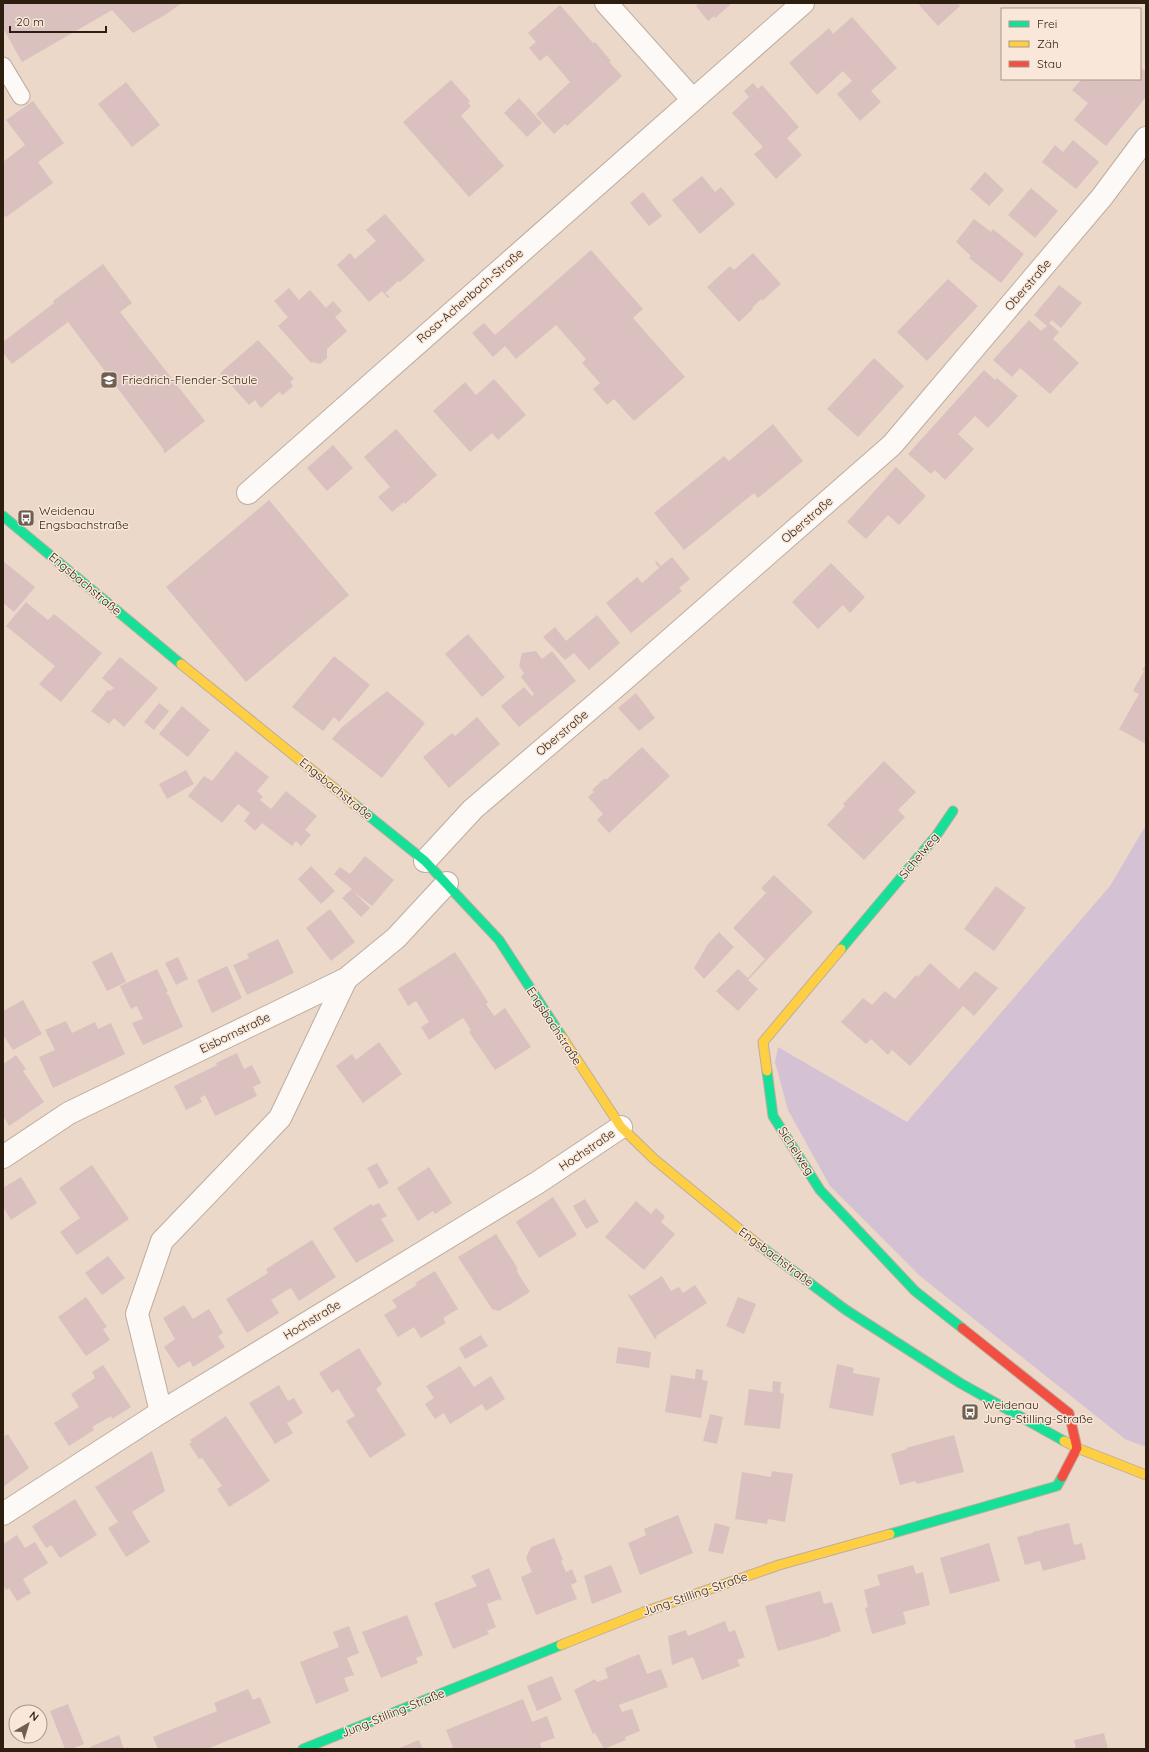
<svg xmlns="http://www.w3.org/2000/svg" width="1149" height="1752" viewBox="0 0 1149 1752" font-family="Quicksand,sans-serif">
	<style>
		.green { fill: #d4c1d4 }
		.building { fill: #dac1bf }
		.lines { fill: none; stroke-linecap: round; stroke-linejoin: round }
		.lane-casing { stroke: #bdad9f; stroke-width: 19 }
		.street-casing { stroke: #bdad9f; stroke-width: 24 }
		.fast-casing { stroke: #bdad9f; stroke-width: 11 }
		.slow-casing { stroke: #bdad9f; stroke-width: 11 }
		.jam-casing { stroke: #bdad9f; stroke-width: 11 }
		.lane { stroke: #fcf9f7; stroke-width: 17 }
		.street { stroke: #fcf9f7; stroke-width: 22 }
		.fast { stroke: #16e098; stroke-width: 9 }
		.slow { stroke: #ffcf43; stroke-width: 9 }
		.jam { stroke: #f24e42; stroke-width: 9 }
		.labels { text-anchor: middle; stroke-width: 3; stroke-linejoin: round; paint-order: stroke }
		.street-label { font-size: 12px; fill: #2d1e10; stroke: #f9e8d9 }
		.poi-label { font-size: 12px; fill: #2d1e10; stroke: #f9e8d9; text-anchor: start }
	</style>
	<rect width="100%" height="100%" fill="#ebd8c8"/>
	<!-- green -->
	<path class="green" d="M1146 825V1447L1125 1439 920 1276 830 1186 788 1110 775 1062 778 1047 907 1122 1110 886Z"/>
	<!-- building -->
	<g class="building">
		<path d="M3 3H182L165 15 133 33 112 10 22 62 3 28Z"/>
		<path d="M699 3H732L715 18 714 16 708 21 696 6Z"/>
		<path d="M921 3H957L960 6 938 26 920 6 919 4Z"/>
		<path d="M560 5 593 43 595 42 611 61 609 62 622 76 567 126 565 124 554 134 536 114 570 82 547 55 540 61 529 48 536 42 528 33Z"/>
		<path d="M852 17 897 68 871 91 881 102 860 121 837 94 852 81 843 71 817 95 789 63 829 28 833 34Z"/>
		<path d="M1140 67 1146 72V97L1106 146 1074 120 1088 103 1072 90 1082 79H1140Z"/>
		<path d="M451 80 470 101 468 103 471 106 461 116 504 166 469 197 403 122Z"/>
		<path d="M126 82 160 125 132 147 98 104Z"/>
		<path d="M753 83 758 89 762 85 799 127 787 138 802 155 776 179 754 154 763 147 732 113 749 97 744 91Z"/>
		<path d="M519 98 542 123 527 137 504 113Z"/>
		<path d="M33 101 64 143 38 162 53 183 6 217 3 214V162L25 145 6 120Z"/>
		<path d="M1073 140 1099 162 1076 189 1042 162 1055 145 1063 152Z"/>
		<path d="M985 172 1004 190 989 206 970 189Z"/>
		<path d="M702 176 715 192 721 187 735 204 700 234 672 200Z"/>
		<path d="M1031 188 1058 211 1035 238 1008 215Z"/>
		<path d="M643 192 662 216 649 226 630 203Z"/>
		<path d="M385 214 425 260 400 282 398 281 385 293 390 297 388 298 382 291 369 302 337 265 350 253 355 259 376 241 366 230Z"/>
		<path d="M974 219 991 232 993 229 1024 254 1001 283 969 258 971 256 956 242Z"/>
		<path d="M591 250 643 309 633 318 685 377 634 421 614 399 607 405 593 389 600 383 582 363 586 359 556 325 516 359 505 346 493 357 472 333 484 323 495 335Z"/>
		<path d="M753 253 781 284 762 301 761 299 752 308 753 309 739 322 707 287 730 266 734 270Z"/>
		<path d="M103 264 132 303 120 312 205 421 165 453 163 451 164 450 68 322 12 364 4 354 3 355V342L54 303 53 301Z"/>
		<path d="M948 279 978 306 927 361 897 332Z"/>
		<path d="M1059 285 1082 303 1061 328 1052 320 1049 323 1059 332 1053 339 1079 363 1050 394 1020 368 1012 377 993 360 1029 320 1041 331 1047 326 1034 315Z"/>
		<path d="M289 288 299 300 310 290 326 308 333 301 342 311 335 317 347 331 327 349V358L320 364 313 362 311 363 278 326 288 317 274 301Z"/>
		<path d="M258 340 294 379 290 382 293 386 283 395 279 392 261 408 255 400 249 405 220 373Z"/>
		<path d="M874 358 904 386 858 437 827 409Z"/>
		<path d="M984 370 995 380 997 378 1018 396 988 428 975 416 958 434 974 449 945 480 935 470 931 474 908 454Z"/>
		<path d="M494 379 526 415 498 440 492 433 470 452 433 411 465 382 476 395Z"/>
		<path d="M773 424 803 461 758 498 754 493 684 550 654 513 724 456 729 461Z"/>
		<path d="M396 429 437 475 405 504 404 502 392 512 378 497 390 487 364 457Z"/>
		<path d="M333 445 353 468 327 491 307 468Z"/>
		<path d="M896 467 926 496 899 525 888 515 866 539 847 522Z"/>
		<path d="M269 500 349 595 246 682 166 587Z"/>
		<path d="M672 557 690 579 679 588 682 591 631 633 606 603 637 577 642 583 659 568 655 562 656 561 661 566Z"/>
		<path d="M3 561 35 587 14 612 3 603Z"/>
		<path d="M831 563 865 597 850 613 843 605 818 629 792 602Z"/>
		<path d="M26 602 48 620 54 614 102 653 61 702 39 684 55 666 6 626Z"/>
		<path d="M597 615 620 643 589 670 574 653 565 660 543 637 555 627 566 641Z"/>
		<path d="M468 634 505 677 482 697 445 654Z"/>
		<path d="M536 651 542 659 552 651 576 681 519 727 501 706 524 687 532 696 534 694 521 677 524 673 519 666 522 653Z"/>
		<path d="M334 656 370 685 339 722 334 717 323 731 292 707Z"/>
		<path d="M120 657 158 688 124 727 114 718 109 724 91 711 108 690 110 691 114 688 102 678Z"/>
		<path d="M1146 664V744L1119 729 1139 694 1133 691 1144 671 1142 670Z"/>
		<path d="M387 691 425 723 382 778 332 739 342 727Z"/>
		<path d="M636 693 655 718 639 731 618 708Z"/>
		<path d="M159 703 169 711 154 730 144 722Z"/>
		<path d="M182 706 210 730 188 757 159 734Z"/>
		<path d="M477 717 500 744 449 788 423 757 452 733 455 736Z"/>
		<path d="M642 747 670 776 609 833 597 820 603 814 588 797 594 792 592 790 605 778 606 780Z"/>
		<path d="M236 751 269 777 257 791 263 797 260 800 271 809 286 791 317 816 305 830 311 835 301 846 296 841 292 846 262 823 255 831 244 821 250 813 238 804 222 823 188 796 204 776 212 781Z"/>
		<path d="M884 761 916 792 898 810 905 817 864 860 827 825 845 806 843 804Z"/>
		<path d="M186 770 194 784 167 799 159 784Z"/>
		<path d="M365 856 394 880 372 906 353 891 370 908 361 917 342 898 352 889 334 874 340 867 350 874Z"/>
		<path d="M311 866 335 891 321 904 298 879Z"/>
		<path d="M774 875 813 912 748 980 758 989 738 1011 716 991 738 969 748 978 765 959 733 928 766 893 761 888Z"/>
		<path d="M996 886 1026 908 994 951 964 929Z"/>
		<path d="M330 909 355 942 331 961 306 928Z"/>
		<path d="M719 932 734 947 704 979 694 968 708 944Z"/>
		<path d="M278 939 294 973 247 995 233 965 249 958 247 954Z"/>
		<path d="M112 952 126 982 107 991 92 962Z"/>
		<path d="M455 952 488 1002 486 1004 494 1016 505 1008 531 1047 495 1070 469 1032 471 1030 463 1018 429 1040 421 1027 429 1022 416 1001 408 1006 398 989Z"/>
		<path d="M178 957 188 979 176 985 165 963Z"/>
		<path d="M930 963 959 989 975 971 998 988 974 1016 963 1006 910 1066 892 1050 888 1055 871 1039 866 1044 841 1022 863 998 872 1005 885 991 895 999 916 975 918 977Z"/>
		<path d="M227 966 242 998 212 1013 197 980Z"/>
		<path d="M157 969 168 992 166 993 167 995 168 994 183 1027 143 1045 132 1023 143 1019 137 1006 131 1009 120 986Z"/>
		<path d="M23 1000 42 1034 13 1050 3 1035V1011Z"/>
		<path d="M66 1021 72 1033 95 1022 98 1029 111 1023 125 1054 53 1088 39 1057 55 1050 45 1030Z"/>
		<path d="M379 1042 402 1074 363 1103 336 1066 352 1054 356 1060Z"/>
		<path d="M237 1053 244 1069 252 1065 261 1083 253 1087 257 1096 215 1116 205 1095 200 1098 202 1102 186 1110 174 1086 217 1065 216 1063Z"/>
		<path d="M16 1055 26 1069 23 1071 44 1102 9 1126 4 1117 3 1118V1064Z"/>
		<path d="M377 1163 389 1183 379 1189 367 1168Z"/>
		<path d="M92 1165 129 1219 77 1255 60 1232 80 1218 59 1188Z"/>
		<path d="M429 1167 452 1203 435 1214 433 1211 418 1221 397 1188Z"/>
		<path d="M21 1177 37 1203 11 1220 3 1207V1188Z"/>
		<path d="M553 1197 577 1235 539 1258 516 1222Z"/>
		<path d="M585 1199 599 1222 586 1229 573 1206Z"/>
		<path d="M636 1201 651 1214 656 1208 665 1216 661 1222 675 1234 644 1270 605 1237Z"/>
		<path d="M379 1203 387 1216 381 1219 394 1241 356 1263 333 1228 371 1204 373 1206Z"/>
		<path d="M496 1234 518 1269 516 1270 530 1292 499 1311 492 1309 458 1257Z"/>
		<path d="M312 1240 336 1277 299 1301 291 1288 271 1300 279 1313 247 1333 226 1299 268 1273 266 1269Z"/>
		<path d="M108 1256 125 1278 102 1295 85 1273Z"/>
		<path d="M435 1271 458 1309 443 1318 446 1323 421 1338 414 1327 398 1337 384 1315 397 1307 392 1300 417 1285 415 1283Z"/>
		<path d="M662 1276 671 1291 679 1287 683 1293 695 1285 707 1303 656 1336 657 1337 655 1339 628 1295 629 1294 631 1296Z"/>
		<path d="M86 1297 107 1327 103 1329 110 1340 86 1356 58 1317Z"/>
		<path d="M738 1297 756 1304 744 1334 726 1326Z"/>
		<path d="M184 1305 193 1319 209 1309 223 1333 218 1336 225 1347 193 1367 190 1361 178 1368 164 1347 175 1339 163 1318Z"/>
		<path d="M481 1335 488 1346 465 1359 459 1348Z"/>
		<path d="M618 1347 651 1352 649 1368 616 1363Z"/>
		<path d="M359 1348 382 1384 376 1389 406 1435 370 1458 346 1421 355 1416 338 1389 332 1393 319 1373Z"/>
		<path d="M837 1364 854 1368 853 1373 880 1378 873 1416 829 1408Z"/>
		<path d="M103 1365 131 1407 112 1419 111 1416 92 1427 94 1430 69 1446 54 1423 79 1407 71 1394 95 1378 92 1372Z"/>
		<path d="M460 1366 474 1387 491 1376 505 1399 486 1411 482 1404 450 1424 444 1413 435 1419 425 1404 434 1398 426 1386Z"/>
		<path d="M696 1369 703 1370 702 1380 708 1381 701 1418 665 1412 671 1375 695 1379Z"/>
		<path d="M773 1381 781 1382 780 1393 784 1394 780 1429 744 1425 749 1389 772 1392Z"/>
		<path d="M279 1385 288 1401 294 1398 303 1413 287 1423 293 1433 275 1444 249 1403Z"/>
		<path d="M710 1414 723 1417 717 1444 703 1441Z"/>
		<path d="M226 1416 270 1481 229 1507 217 1489 222 1486 202 1458 199 1459 189 1444 192 1442 190 1440Z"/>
		<path d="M3 1434 5 1436 8 1434 29 1468 3 1487Z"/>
		<path d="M954 1435 964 1472 917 1484 915 1481 900 1485 891 1454 907 1449 906 1448Z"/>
		<path d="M152 1451 165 1491 132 1512 150 1542 126 1557 108 1528 118 1522 95 1487Z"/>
		<path d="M772 1471 793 1474 785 1522 768 1519 767 1524 735 1519 742 1472 771 1477Z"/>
		<path d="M75 1499 97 1535 60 1558 51 1545 46 1548 32 1526Z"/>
		<path d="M678 1515 693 1553 640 1575 628 1543 646 1535 644 1529Z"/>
		<path d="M715 1523 730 1527 723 1554 708 1551Z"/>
		<path d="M1069 1523 1074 1545 1082 1543 1086 1559 1043 1571 1040 1561 1025 1565 1017 1537 1033 1533V1532Z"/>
		<path d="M17 1535 25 1548 35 1542 48 1563 23 1579 31 1593 17 1601 9 1588 6 1590 3 1585V1544Z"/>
		<path d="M554 1538 563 1560 561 1561 566 1572 572 1569 577 1582 571 1585 577 1599 536 1615 521 1577 532 1572 526 1558 531 1547Z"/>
		<path d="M989 1543 1000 1581 950 1594 940 1558Z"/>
		<path d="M611 1565 622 1592 592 1604 584 1576Z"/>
		<path d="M913 1565 916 1574 923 1572 930 1605 903 1612 906 1624 872 1634 865 1608 868 1607 864 1590 880 1585 877 1575Z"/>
		<path d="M489 1568 502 1600 500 1601V1599L487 1604 496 1627 487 1631 489 1634 453 1649 434 1603 477 1586 471 1576Z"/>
		<path d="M820 1591 824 1604 832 1602 841 1631 830 1635V1636L778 1651 765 1606Z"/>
		<path d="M407 1615 423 1655 416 1658 418 1663 381 1678 362 1632Z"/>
		<path d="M725 1621 729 1632 735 1630 745 1657 737 1660 740 1666 702 1680 693 1657 672 1665 668 1636 686 1630 688 1636Z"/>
		<path d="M349 1626 359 1653 347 1658 354 1675 344 1678 349 1691 316 1704 300 1662 339 1647 333 1632Z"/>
		<path d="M639 1654 647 1674 661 1669 668 1687 619 1705 622 1712 632 1709 640 1731 625 1737 626 1740 604 1749 595 1733 593 1734 574 1690 595 1679 597 1682 608 1678 605 1668Z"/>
		<path d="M552 1676 562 1700 537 1711 527 1686Z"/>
		<path d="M248 1689 253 1700 260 1697 271 1723 207 1749H158L153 1737 217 1711 214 1703Z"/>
		<path d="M523 1699 532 1722 547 1716 555 1738 540 1743 542 1749H448L453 1747 446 1730Z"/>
		<path d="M68 1704 84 1744 71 1749H65L50 1711Z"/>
		<path d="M1104 1733 1108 1749H1076L1074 1740Z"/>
		<path d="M119 1735 124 1749 128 1747 129 1749H91L90 1747Z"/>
		<path d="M419 1740 423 1749H397Z"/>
	</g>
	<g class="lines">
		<!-- lane casing -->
		<g class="lane-casing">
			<path id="lane" d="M3 66 21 96"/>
		</g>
		<!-- street casing -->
		<g class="street-casing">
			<g id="street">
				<path d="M606 3 693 100 803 3"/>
				<path d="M248 493 693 100"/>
				<path d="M425 861 473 809 618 685 892 445 1102 197 1146 138"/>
				<path d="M3 1157 69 1113 346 979 396 938 447 883"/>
				<path d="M161 1412 137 1314 162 1241 280 1118 346 979"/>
				<path d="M3 1514 161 1412 537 1183 621 1127"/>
			</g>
		</g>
		<!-- fast casing -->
		<g class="fast-casing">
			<g id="fast">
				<path d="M3 516 181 664"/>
				<path d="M354 804 425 861 499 940 562 1037"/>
				<path d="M841 949 936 836 953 811"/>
				<path d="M767 1071 773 1116 820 1190 915 1291 962 1328"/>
				<path d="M760 1246 846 1310 960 1383 1064 1441"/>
				<path d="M890 1534 1057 1486 1062 1477"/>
				<path d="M303 1749 561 1645"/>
			</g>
		</g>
		<!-- slow casing -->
		<g class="slow-casing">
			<g id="slow">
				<path d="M181 664 354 804"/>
				<path d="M562 1037 621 1127 654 1159 760 1246"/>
				<path d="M767 1071 763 1042 841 949"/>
				<path d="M1064 1441 1077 1448 1146 1475"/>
				<path d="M561 1645 644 1612 779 1565 890 1534"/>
			</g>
		</g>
		<!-- jam casing -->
		<g class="jam-casing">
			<path id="jam" d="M962 1328 1069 1413 1077 1448 1062 1477"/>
		</g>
		<!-- lane -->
		<use href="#lane" class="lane"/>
		<!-- street -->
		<use href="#street" class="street"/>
		<!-- fast -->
		<use href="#fast" class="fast"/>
		<!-- slow -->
		<use href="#slow" class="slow"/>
		<!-- jam -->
		<use href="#jam" class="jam"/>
	</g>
	<!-- icons -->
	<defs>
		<g id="school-square" transform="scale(0.9)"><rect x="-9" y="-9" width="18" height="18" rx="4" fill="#705f50" stroke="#f9e8d9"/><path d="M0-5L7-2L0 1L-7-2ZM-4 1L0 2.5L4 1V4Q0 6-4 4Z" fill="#fff"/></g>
		<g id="bus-square" transform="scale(0.9)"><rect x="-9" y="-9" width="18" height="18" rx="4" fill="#705f50" stroke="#f9e8d9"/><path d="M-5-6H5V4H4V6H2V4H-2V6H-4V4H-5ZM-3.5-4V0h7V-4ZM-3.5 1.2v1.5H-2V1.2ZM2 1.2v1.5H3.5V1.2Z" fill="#fff"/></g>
	</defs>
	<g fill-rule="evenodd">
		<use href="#school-square" x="109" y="380"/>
		<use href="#bus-square" x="26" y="518"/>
		<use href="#bus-square" x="970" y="1412"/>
	</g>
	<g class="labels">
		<!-- street labels -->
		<g class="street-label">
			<text transform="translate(1028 285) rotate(-49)" y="4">Oberstraße</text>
			<text transform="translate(470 296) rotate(-41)" y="4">Rosa-Achenbach-Straße</text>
			<text transform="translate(807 520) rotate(-41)" y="4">Oberstraße</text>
			<text transform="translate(85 584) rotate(40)" y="4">Engsbachstraße</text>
			<text transform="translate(562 733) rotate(-40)" y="4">Oberstraße</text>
			<text transform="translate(336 789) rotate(39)" y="4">Engsbachstraße</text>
			<text transform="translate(919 856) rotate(-51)" y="4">Sichelweg</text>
			<text transform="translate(554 1026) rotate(57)" y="4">Engsbachstraße</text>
			<text transform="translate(235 1033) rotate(-26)" y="4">Eisbornstraße</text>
			<text transform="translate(587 1150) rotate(-34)" y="4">Hochstraße</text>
			<text transform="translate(796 1151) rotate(57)" y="4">Sichelweg</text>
			<text transform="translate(776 1257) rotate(37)" y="4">Engsbachstraße</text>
			<text transform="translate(312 1320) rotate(-31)" y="4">Hochstraße</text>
			<text transform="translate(695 1594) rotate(-19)" y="4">Jung-Stilling-Straße</text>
			<text transform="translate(393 1713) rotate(-22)" y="4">Jung-Stilling-Straße</text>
		</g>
		<!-- poi labels -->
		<g class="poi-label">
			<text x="122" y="384">Friedrich-Flender-Schule</text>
			<text x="39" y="515">Weidenau<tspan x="39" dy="14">Engsbachstraße</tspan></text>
			<text x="983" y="1409">Weidenau<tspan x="983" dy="14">Jung-Stilling-Straße</tspan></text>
		</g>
	</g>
	<!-- border -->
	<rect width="1149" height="1752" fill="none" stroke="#2d1e10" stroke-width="8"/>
	<!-- legend -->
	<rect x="1001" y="8" width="140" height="72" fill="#f9e8d9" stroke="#a79789"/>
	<rect x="1009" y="21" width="20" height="6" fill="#16e098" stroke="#a79789"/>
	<text x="1037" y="28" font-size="12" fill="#2d1e10">Frei</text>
	<rect x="1009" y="41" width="20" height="6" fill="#ffcf43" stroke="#a79789"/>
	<text x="1037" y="48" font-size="12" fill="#2d1e10">Zäh</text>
	<rect x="1009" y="61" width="20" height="6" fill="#f24e42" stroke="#a79789"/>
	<text x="1037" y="68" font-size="12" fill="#2d1e10">Stau</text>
	<!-- north arrow -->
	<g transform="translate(28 1724) rotate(38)"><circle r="19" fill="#f9e8d9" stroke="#a79789"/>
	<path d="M0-3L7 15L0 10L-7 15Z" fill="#705f50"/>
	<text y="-6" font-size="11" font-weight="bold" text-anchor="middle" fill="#2d1e10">N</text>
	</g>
	<!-- scale -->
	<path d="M10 26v6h96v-6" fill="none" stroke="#2d1e10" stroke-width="2"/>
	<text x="16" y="26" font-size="12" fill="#2d1e10" stroke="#f9e8d9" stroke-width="3" paint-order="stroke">20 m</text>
</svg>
